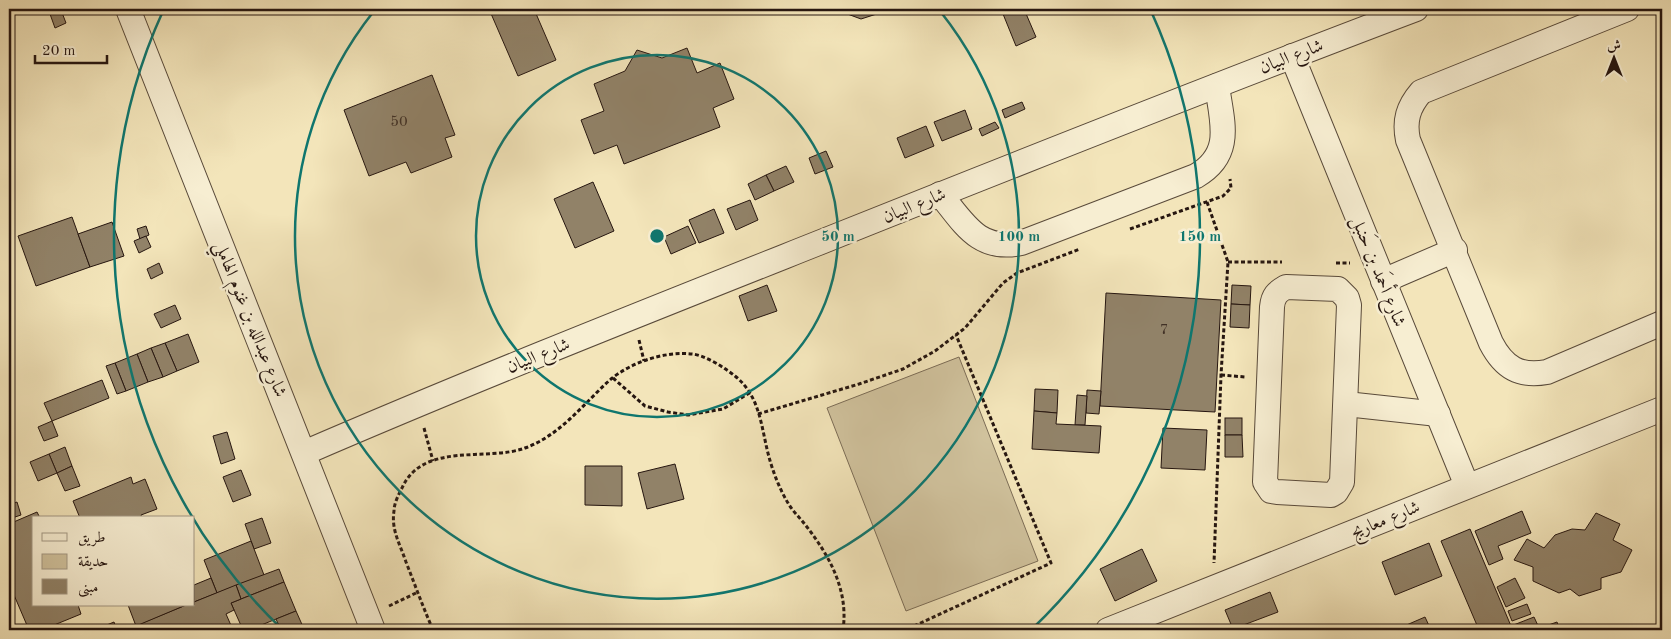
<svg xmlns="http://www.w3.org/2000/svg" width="1671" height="639" viewBox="0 0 1671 639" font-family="'Old Standard TT',Amiri,serif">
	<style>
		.green { fill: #d0c29d; stroke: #7b6c56 }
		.building { fill: #918268; stroke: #261610 }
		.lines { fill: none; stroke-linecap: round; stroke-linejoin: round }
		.minor-casing { stroke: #594a3a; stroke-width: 26 }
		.path { stroke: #261610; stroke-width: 3; stroke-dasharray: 4 2.5; stroke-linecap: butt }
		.minor { stroke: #f7eed2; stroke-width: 24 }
		.ring { fill: none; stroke: #0f766e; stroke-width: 2.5 }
		.labels { text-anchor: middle; stroke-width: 5; stroke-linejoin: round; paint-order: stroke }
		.number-label { font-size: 15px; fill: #413126 }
		.street-label { font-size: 18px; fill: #261610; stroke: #f7eed2 }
		.centre { fill: #0f766e; stroke: #f7eed2; stroke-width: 2.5 }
		.ring-label { font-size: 15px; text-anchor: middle; font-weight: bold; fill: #0f766e; stroke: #f7eed2; stroke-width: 5; stroke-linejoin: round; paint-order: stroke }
	</style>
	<rect width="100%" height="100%" fill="#f3e5ba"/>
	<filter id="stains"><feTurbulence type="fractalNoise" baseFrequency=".004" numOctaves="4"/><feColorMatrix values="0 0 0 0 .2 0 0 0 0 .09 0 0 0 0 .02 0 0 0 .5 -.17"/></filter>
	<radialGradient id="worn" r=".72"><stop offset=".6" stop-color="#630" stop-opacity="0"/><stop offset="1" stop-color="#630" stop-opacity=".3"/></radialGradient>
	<!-- green -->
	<path class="green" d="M959 357 1038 561 906 611 827 408Z"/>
	<!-- building -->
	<g class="building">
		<path d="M489 9H534L556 60 518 76Z"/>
		<path d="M834 9H887L886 11 861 19Z"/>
		<path d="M1001 9H1024L1036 37 1016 46Z"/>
		<path d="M61 10 66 23 55 28 50 14Z"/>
		<path d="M687 48 697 73 720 63 734 99 713 108 720 127 624 164 617 145 594 154 581 120 604 111 594 84 625 71 637 50 662 58Z"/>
		<path d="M432 75 455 135 445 138 452 157 411 173 406 162 369 176 344 110Z"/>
		<path d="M1022 102 1025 109 1005 118 1002 110Z"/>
		<path d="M965 110 972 129 942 141 934 122Z"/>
		<path d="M995 122 999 128 982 136 979 129Z"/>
		<path d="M926 126 934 146 905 158 897 138Z"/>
		<path d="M826 151 833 167 815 174 809 158Z"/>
		<path d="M786 166 794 182 774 191 766 175Z"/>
		<path d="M766 175 774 191 755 200 748 184Z"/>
		<path d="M593 182 614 231 575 248 554 199Z"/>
		<path d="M750 200 758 220 736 230 727 209Z"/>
		<path d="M714 209 724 233 699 243 689 220Z"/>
		<path d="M72 217 90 267 36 286 18 236Z"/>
		<path d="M112 222 124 256 90 267 78 234Z"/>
		<path d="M146 226 149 235 140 239 137 229Z"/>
		<path d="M688 226 696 243 671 254 664 237Z"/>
		<path d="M146 236 151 247 139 253 134 241Z"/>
		<path d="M159 263 163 273 151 279 147 269Z"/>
		<path d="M767 285 777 311 748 321 739 296Z"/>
		<path d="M1232 285 1251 286 1250 305 1231 304Z"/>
		<path d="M1106 293 1221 300 1215 412 1100 406Z"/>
		<path d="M1231 304 1250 305 1249 328 1230 327Z"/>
		<path d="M175 305 181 319 161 328 154 314Z"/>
		<path d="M188 334 199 362 177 371 165 343Z"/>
		<path d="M165 343 177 371 163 377 151 348Z"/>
		<path d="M151 348 163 377 148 382 137 354Z"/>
		<path d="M137 354 148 382 126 391 115 363Z"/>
		<path d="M115 363 126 391 117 394 106 366Z"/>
		<path d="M102 380 109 398 52 421 44 403Z"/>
		<path d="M1035 389 1058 390 1057 413 1034 411Z"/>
		<path d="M1087 390 1101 391 1099 414 1086 413Z"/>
		<path d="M1077 395 1087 396 1085 425H1075Z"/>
		<path d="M1034 411 1057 413 1056 424 1101 426 1099 453 1032 449Z"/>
		<rect x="1225" y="418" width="17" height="17"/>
		<path d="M52 421 58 436 44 441 38 427Z"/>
		<path d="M1163 428 1207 430 1205 470 1161 468Z"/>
		<path d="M227 432 235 459 221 464 213 436Z"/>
		<path d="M1225 435H1242L1243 457H1225Z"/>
		<path d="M65 447 72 466 57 473 49 454Z"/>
		<path d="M49 454 57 473 38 481 30 462Z"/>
		<path d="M675 464 684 499 647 509 638 473Z"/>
		<path d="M72 466 80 486 65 491 57 473Z"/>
		<path d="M585 466H622V506L585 505Z"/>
		<path d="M241 470 251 495 233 502 223 477Z"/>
		<path d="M131 477 133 484 145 479 157 509 141 515 142 518H80L73 501Z"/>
		<path d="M17 502 21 515 9 519V505Z"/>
		<path d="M1522 511 1531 533 1498 546 1503 559 1489 565 1475 531Z"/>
		<path d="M37 512 40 518H34V605H78L81 614 42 630H29L14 595 9 598V524Z"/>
		<path d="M1596 513 1620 524 1613 540 1632 550 1621 572 1601 578V589L1579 596 1570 589 1559 593 1533 581V567L1514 560 1527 539 1544 548 1555 535 1572 529 1585 530Z"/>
		<path d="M262 518 271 543 254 549 245 524Z"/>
		<path d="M1470 529 1511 626 1513 630H1479L1441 541Z"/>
		<path d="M251 541 264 575 217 593 204 560Z"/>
		<path d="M1429 543 1442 576 1395 595 1382 562Z"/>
		<path d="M1142 549 1157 581 1115 601 1100 569Z"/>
		<path d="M279 569 284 582 241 599 236 585Z"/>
		<path d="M211 578 217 593 194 602V585Z"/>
		<path d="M1515 578 1525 598 1506 607 1497 587Z"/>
		<path d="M284 582 296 611 249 630H243L231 603Z"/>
		<path d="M236 585 241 599 231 603 234 610 226 614 233 630H125L186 605H194V602Z"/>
		<path d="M1270 592 1278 612 1233 629 1225 610Z"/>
		<path d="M1527 604 1531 614 1512 621 1508 611Z"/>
		<path d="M128 605H186L136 626Z"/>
		<path d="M296 611 304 629 281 630 276 619Z"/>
		<path d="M1425 617 1431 630H1395Z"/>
		<path d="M1534 617 1540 630H1513L1511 626Z"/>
		<path d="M114 622 117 630H97V629Z"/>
		<path d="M1557 622 1560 630H1540V628Z"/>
	</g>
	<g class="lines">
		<!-- minor casing -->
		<g class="minor-casing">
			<g id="minor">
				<path d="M128 9 373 630"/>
				<path d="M1627 9 1421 92C1408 107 1404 121 1408 140L1491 343C1504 368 1520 377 1547 372L1662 323"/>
				<path d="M1292 56 1467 486"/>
				<path d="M940 194C964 223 978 252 1021 243L1196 176C1234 154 1222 122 1217 86"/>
				<path d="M1383 281 1455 250"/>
				<path d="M1286 287 1338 289 1347 298 1349 305 1342 482 1336 492 1331 495 1277 492 1271 491 1265 482 1272 307C1273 296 1277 292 1286 287Z"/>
				<path d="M1346 404 1438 414"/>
				<path d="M304 453C473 380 645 312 816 244 1016 164 1215 85 1416 9"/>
				<path d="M1108 630 1662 409"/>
			</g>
		</g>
		<!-- path -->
		<g class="path">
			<path d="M1207 202 1228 262 1221 375 1214 563"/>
			<path d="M1130 229 1223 196 1231 188 1230 179"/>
			<path d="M1228 262H1282"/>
			<path d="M1336 263H1350"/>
			<path d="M639 340 644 361"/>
			<path d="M1221 375 1245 377"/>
			<path d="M613 378 645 406 668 412 688 415 723 409 751 392"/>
			<path d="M758 414 859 384 903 369 935 351 965 328 1003 283 1017 273 1080 249"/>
			<path d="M424 428 433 461"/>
			<path d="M389 606 416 593"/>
			<path d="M844 629 852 630"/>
			<path d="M433 630C423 607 415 585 406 562 400 544 391 530 394 511 394 503 399 494 402 488 423 441 487 462 525 448 561 435 584 403 611 379 632 362 665 351 692 354 705 355 725 368 735 376 761 397 761 428 769 457 773 472 780 490 788 503 792 510 798 516 803 522 828 553 849 589 843 630"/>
			<path d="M895 630 914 626 1051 563 956 335"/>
		</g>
		<!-- minor -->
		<use href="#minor" class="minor"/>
	</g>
	<!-- distance rings -->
	<g class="ring">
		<circle cx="657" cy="236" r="181"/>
		<path d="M940 11A362 362 0 1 1 374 11"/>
		<path d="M283 630A543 543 0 0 1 163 11M1151 11A543 543 0 0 1 1031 630"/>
	</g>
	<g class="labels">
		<!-- number labels -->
		<g class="number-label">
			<text x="399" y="126">50</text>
			<text x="1164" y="334">7</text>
		</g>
		<!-- street labels -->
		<g class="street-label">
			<text transform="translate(1291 56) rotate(-21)" y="6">شارع البيان</text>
			<text transform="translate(914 205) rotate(-22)" y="6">شارع البيان</text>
			<text transform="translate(1379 271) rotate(68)" y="6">شارع أحمَد بن حَنبل</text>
			<text transform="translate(251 319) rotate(68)" y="6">شارع عبدالله بن غنوم الهاملي</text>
			<text transform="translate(538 355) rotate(-22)" y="6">شارع البيان</text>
			<text transform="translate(1385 519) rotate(-22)" y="6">شارع معاريج</text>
		</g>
	</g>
	<circle cx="657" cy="236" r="8" class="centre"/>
	<g class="ring-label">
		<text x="838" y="241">50 m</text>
		<text x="1019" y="241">100 m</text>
		<text x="1200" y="241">150 m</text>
	</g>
	<!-- margin -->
	<rect width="1671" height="639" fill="none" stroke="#f3e5ba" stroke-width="30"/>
	<rect x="10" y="10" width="1651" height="619" fill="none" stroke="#261610" stroke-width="2.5"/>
	<rect x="15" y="15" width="1641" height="609" fill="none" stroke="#261610"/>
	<!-- legend -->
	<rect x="32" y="516" width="162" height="90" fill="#f7eed2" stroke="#a39884"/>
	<rect x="42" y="533" width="25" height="8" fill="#f7eed2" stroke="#a39884"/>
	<text x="78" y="542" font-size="15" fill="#261610">طريق</text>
	<rect x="42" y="554" width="25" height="15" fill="#d0c29d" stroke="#a39884"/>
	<text x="78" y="566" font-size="15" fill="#261610">حديقة</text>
	<rect x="42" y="579" width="25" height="15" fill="#918268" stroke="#a39884"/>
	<text x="78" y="592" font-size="15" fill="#261610">مبنى</text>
	<!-- north arrow -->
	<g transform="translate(1614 58)" stroke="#f7eed2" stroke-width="4" paint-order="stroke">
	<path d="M0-4L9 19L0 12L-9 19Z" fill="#261610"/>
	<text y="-8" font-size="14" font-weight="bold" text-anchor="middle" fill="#261610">ش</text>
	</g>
	<!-- scale -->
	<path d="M35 55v8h72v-8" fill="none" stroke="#261610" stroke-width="2.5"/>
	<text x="42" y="55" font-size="15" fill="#261610" stroke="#f7eed2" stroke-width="4" paint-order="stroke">20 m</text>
	<rect width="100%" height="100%" filter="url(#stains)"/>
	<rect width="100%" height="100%" fill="url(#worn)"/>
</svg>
